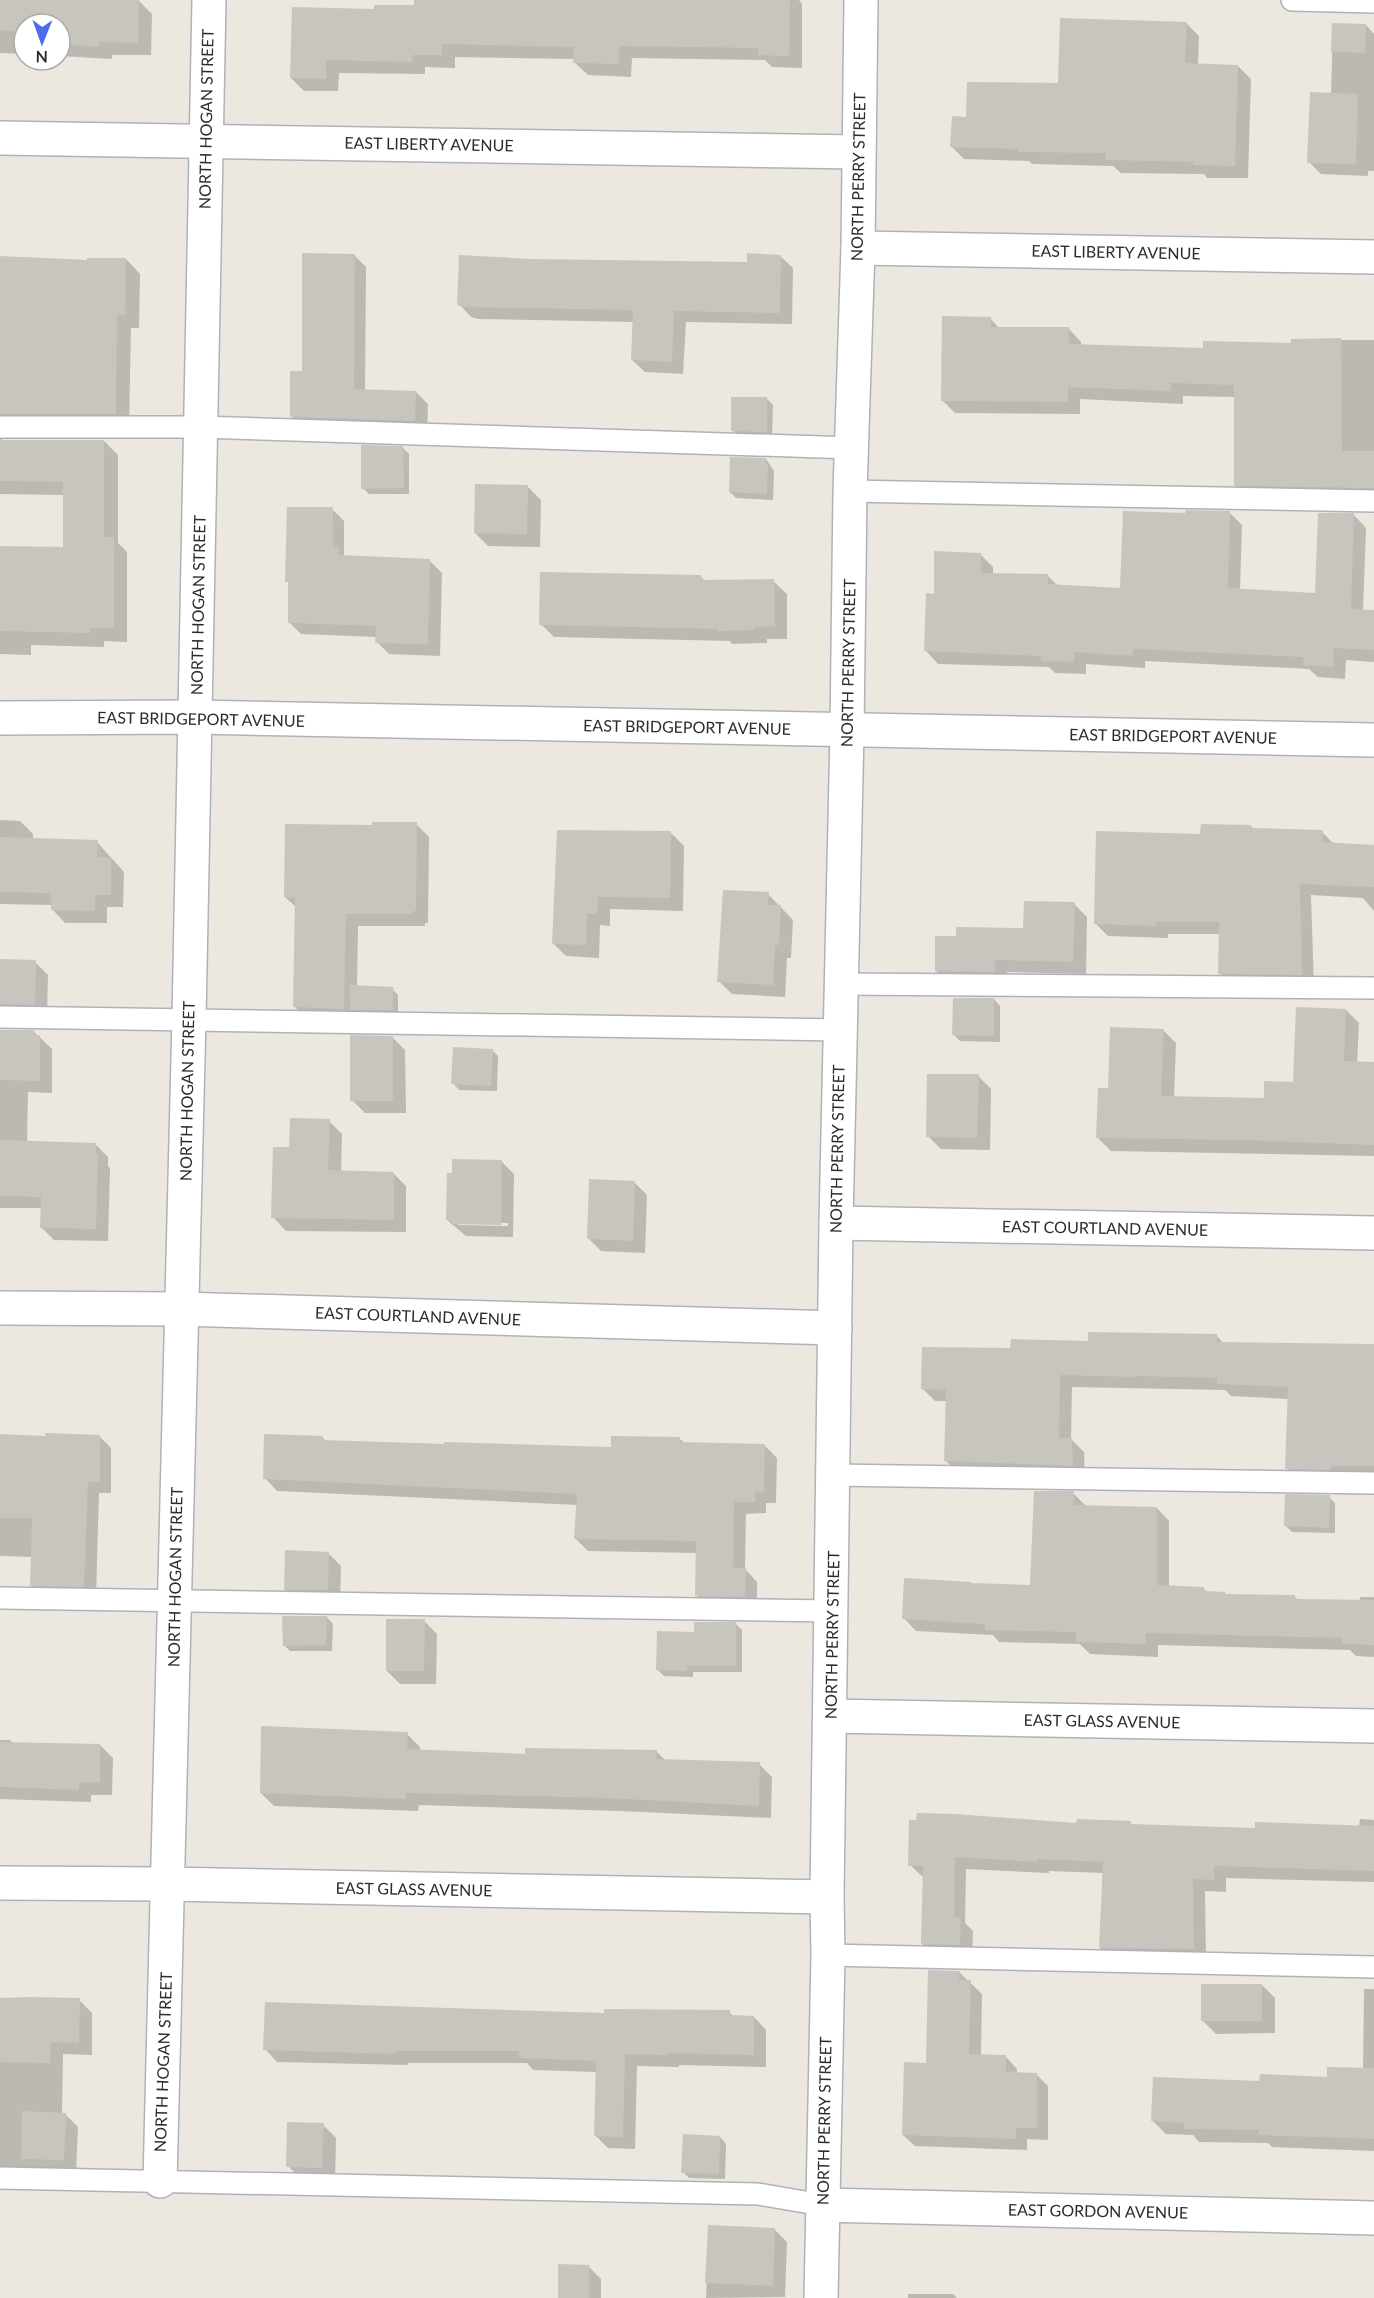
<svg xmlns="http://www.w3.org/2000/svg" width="1374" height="2298" viewBox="0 0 1374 2298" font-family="Lato,sans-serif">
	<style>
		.shadow { fill: #0003; fill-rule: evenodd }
		.building { fill: #c8c5be }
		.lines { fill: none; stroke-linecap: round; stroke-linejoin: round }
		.service-casing { stroke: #b0b2bb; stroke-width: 24 }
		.minor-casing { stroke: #b0b2bb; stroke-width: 36 }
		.tertiary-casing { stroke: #b0b2bb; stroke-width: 36 }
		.service { stroke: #fff; stroke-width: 21 }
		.minor { stroke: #fff; stroke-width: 33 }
		.tertiary { stroke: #fff; stroke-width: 33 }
		.labels { text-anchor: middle; stroke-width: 5; stroke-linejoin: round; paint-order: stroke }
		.street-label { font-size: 16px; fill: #2c2c2c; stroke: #fff }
	</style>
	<rect width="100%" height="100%" fill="#ece7df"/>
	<!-- shadow -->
	<g class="shadow">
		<path d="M0 0 139 1 152 14 151 55H112V59L60 56V24H24V54L0 53Z"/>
		<path d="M416 0H799L802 4V68L772 67 765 60 632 58 631 77 588 75 574 62 575 59 455 57V68L425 67V74L339 73 338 91H304L291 78 376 11 416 7Z"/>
		<path d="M1186 23 1199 36 1198 65 1238 66 1251 79 1248 178H1207L1204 174 1121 173 1113 166 1032 164 1029 161 964 159 951 146 967 119 1059 85Z"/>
		<path d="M1333 24 1366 25 1374 34V171H1368V176L1321 174 1309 162 1331 94Z"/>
		<path d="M354 255 366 267 365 390 416 392 428 404 427 432 304 429 292 417 303 372Z"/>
		<path d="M780 256 793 268 792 324 686 322 683 374 645 372 632 360 634 322 478 319 471 317 459 304 530 261 748 264Z"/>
		<path d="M0 258 89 262 126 259 140 274 139 328H131L129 428 7 430 1 441H104L118 455V543L127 552V642L104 641V647L31 645V655L0 654V547L64 548 65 495 0 494Z"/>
		<path d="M990 318 1000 329H1069L1081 342V346L1204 350 1292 345V340H1374V499L1248 498 1235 485 1236 397 1183 396V404L1080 399V414L955 413 942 400Z"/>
		<path d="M767 399 773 405 772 438 739 437 733 431Z"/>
		<path d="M403 448 409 454V494H369L363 488Z"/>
		<path d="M766 459 774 471 773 500 736 498 730 492Z"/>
		<path d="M528 487 541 500 540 547 488 546 475 533Z"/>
		<path d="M332 509 344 521V555L346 557 430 561 442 573 440 656 389 654 377 642V637L301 634 289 622 290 584 287 581Z"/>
		<path d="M1229 512 1242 525 1240 590 1317 595 1354 515 1366 528 1363 611 1374 612V662L1346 660 1345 679 1318 677 1309 669 1145 661V668L1086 664V674L1055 673 1049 667 938 664 926 651 935 595 981 555 993 567V574L1047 575 1058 586 1122 590 1187 515Z"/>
		<path d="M700 576 706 582 773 581 787 594V639H767V643L732 644 730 641 554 637 541 624Z"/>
		<path d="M0 820 20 821 33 834V840L97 842 124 872 123 907H107V923H65L52 909V905L0 904Z"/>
		<path d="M416 824 429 837 428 923H425V926H358L357 987 392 989 398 995V1016L307 1020 294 1006 296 907 285 897 374 827Z"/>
		<path d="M1251 826 1254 830 1322 832 1334 844 1374 846V911L1363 898 1311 895 1314 987 1232 986 1220 973 1221 934H1168V938L1108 936 1096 924 1202 835Z"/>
		<path d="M558 832 671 833 684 846 683 911 610 909V926L600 925 599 958 566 956 553 943Z"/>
		<path d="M768 894 793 920 791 958H787L785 997 732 994 719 981Z"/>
		<path d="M1074 904 1087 917 1086 974 1007 972V985L949 984 936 971 1025 930Z"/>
		<path d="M0 961 35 962 48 975 47 1017 0 1023Z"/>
		<path d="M994 999 1000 1006V1042L960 1041 954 1035Z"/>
		<path d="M1346 1010 1359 1023 1357 1063H1374V1156L1111 1151 1098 1138 1109 1089 1163 1030 1176 1043 1174 1098 1265 1100 1295 1083Z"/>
		<path d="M0 1031 34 1032 52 1049V1093L28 1092 27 1142 95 1144 108 1157V1166L110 1168 108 1241 54 1240 42 1228V1208H0Z"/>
		<path d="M392 1037 405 1050 406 1113H365L352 1100Z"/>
		<path d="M492 1050 498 1056 497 1091 459 1090 453 1083Z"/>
		<path d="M978 1076 991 1089 990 1150 941 1149 928 1136Z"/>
		<path d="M329 1121 342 1134 341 1172 393 1173 406 1186V1232L286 1231 273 1217 290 1148Z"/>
		<path d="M501 1161 514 1174 513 1237 466 1236 447 1220ZM458 1222 508 1223V1226L458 1225Z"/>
		<path d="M634 1182 647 1195 645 1253 601 1251 588 1238Z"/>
		<path d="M1217 1336 1224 1344 1374 1346V1478L1299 1481 1287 1468 1289 1399 1231 1396 1225 1390 1072 1387 1071 1439 1084 1452 1085 1478 958 1473 946 1461 947 1401H935L923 1389 1012 1349 1090 1342Z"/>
		<path d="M0 1436H99L111 1448V1493H99L96 1598 43 1597 31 1585 32 1557 0 1556Z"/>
		<path d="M323 1438 326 1441 613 1449 679 1438 685 1444 764 1445 777 1458 776 1503H766V1513L746 1514 745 1569 757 1582V1608H708L696 1595 697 1553 588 1551 576 1539 578 1505 277 1491 265 1478Z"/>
		<path d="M1073 1493 1086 1506 1157 1508 1169 1521V1587L1203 1588 1208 1593H1225L1227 1595 1294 1596 1298 1600 1360 1601V1597H1374V1657L1356 1656 1350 1650 1158 1645V1657L1090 1654 1080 1644 999 1642 993 1635 916 1631 904 1618 1031 1586Z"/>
		<path d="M1329 1497 1335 1503V1533L1292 1532 1286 1526Z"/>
		<path d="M328 1553 341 1566 340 1603 298 1602 285 1589Z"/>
		<path d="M327 1617 333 1624 332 1651H290L284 1645Z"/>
		<path d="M424 1621 437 1634 436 1684H400L387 1671Z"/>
		<path d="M736 1624 742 1630V1672H693V1677L664 1676 657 1669 695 1634Z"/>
		<path d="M407 1734 420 1747V1751L527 1756 656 1751 666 1761 759 1764 772 1777 771 1818 620 1811 419 1805 418 1811 274 1806 261 1793Z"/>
		<path d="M0 1740H10L13 1743 100 1745 113 1758 112 1795H91V1802L0 1799Z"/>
		<path d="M1360 1819 1374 1820V1882L1226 1878V1892L1205 1891 1206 1961 1112 1960 1100 1948 1104 1873 1049 1871V1873L966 1869 965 1923 973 1931 972 1957 935 1956 922 1944 924 1878 910 1865 1078 1824 1130 1823 1133 1825 1257 1830 1359 1827Z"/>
		<path d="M959 1972 982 1994 981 2056 1006 2057 1017 2069V2073L1036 2074 1048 2086V2140L1027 2139V2150L915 2146 903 2135Z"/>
		<path d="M1262 1985 1275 1998V2033L1216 2034 1203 2021Z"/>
		<path d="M1364 1989H1374V2151L1272 2147 1268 2143 1199 2142 1193 2135 1166 2134 1153 2121 1261 2083 1328 2079 1363 2069Z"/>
		<path d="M0 1999 79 2000 92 2013V2055L63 2054 62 2114H65L78 2127 76 2173 0 2170Z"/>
		<path d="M729 2012 734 2017H754L766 2030V2067L679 2065V2067L637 2066 635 2149 608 2148 596 2136 597 2072 533 2070 527 2063H408V2065L277 2062 265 2049 606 2014Z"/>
		<path d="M323 2125 336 2138 335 2180 301 2179 288 2166Z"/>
		<path d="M720 2137 726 2144 725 2179 689 2178 683 2172Z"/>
		<path d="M709 2227 775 2230 787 2242 785 2297 706 2298Z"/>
		<path d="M588 2266 601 2279V2298H559Z"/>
		<path d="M908 2294H953L957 2298H908Z"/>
	</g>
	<!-- building -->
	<g class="building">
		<path d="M0 0H139L138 43 99 42V47L60 44V24H24V43H13L14 31 0 30Z"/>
		<path d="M414 0H790L789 56 758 55V48L619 46V64L573 63 574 47 442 44V55H413L412 62 326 60V79L290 78 292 7 374 9V5H414Z"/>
		<path d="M1060 18 1187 22 1185 63 1238 65 1235 166 1193 165V162L1106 160V153L1018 152V149L950 147 952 116 966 117 967 82 1058 83Z"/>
		<path d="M1332 23 1366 24 1365 53 1331 52Z"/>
		<path d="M1310 92 1358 94 1356 164 1307 163Z"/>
		<path d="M302 253 355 254 354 389 416 391 415 421 290 417V371H302Z"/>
		<path d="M747 253 781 255 780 313 674 311 672 362 631 360 633 310 464 307 457 305 459 255 530 259 747 262Z"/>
		<path d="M0 256 87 260V258H126L125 315H117L116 414H0Z"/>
		<path d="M942 316 991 317V327H1069V344L1203 348V341L1291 343V339L1341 338 1342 451H1374V488L1234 486V385L1171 383V391L1068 387V402L941 401Z"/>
		<path d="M731 397H767V432L731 431Z"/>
		<path d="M0 440H104V537H114V628H90V633L0 631V546L63 547V482L0 481Z"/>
		<path d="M361 445 403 446 404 488 361 489Z"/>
		<path d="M730 457 766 458V464H768L767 494 729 492Z"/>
		<path d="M475 484 528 485 527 534 474 533Z"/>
		<path d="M287 507H333V547H339V555L430 559 428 644 375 643 376 626 288 623V582H285Z"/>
		<path d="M1186 510 1230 511 1228 588 1315 593 1318 513H1354L1351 609 1374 610V650L1334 648 1333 667 1303 665 1304 657 1133 649V656L1074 652V662L1041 661V656L924 651 926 593 934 594V551L981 553V573L1048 574V584L1120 588 1123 511 1185 513Z"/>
		<path d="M540 572 701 575V580L774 579 775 626 755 627V630L718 631V629L539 625Z"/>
		<path d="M372 822H417L416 911H413V914H346L344 1009 293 1007 295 898 284 897 285 824 372 825Z"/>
		<path d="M1201 824 1251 825V828L1323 830 1322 842 1374 845V887L1300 884 1302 975 1218 974 1219 922H1156V926L1094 924 1096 831 1200 834Z"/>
		<path d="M557 830 671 831 670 898 598 897 597 914 587 913 586 945 552 944Z"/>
		<path d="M0 837 98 840 97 857 111 858V895H95V911L51 910V893L0 892Z"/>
		<path d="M723 890 769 892 768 905H781L779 945H775L773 985 717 982Z"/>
		<path d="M1024 901 1075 902 1073 962 995 960V972L935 971V936H956V927L1023 928Z"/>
		<path d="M0 959 36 960 35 1005 0 1004Z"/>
		<path d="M350 985 393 987V1010H350Z"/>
		<path d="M953 998H994V1036L952 1035Z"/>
		<path d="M1296 1007 1346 1009 1344 1061 1374 1062V1145L1245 1140 1096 1138 1098 1088H1108L1110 1027 1164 1029 1161 1096 1264 1098V1081L1293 1082Z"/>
		<path d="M0 1030H34V1035H40V1081L0 1080Z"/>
		<path d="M350 1035 393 1036V1101H350Z"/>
		<path d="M453 1047 493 1049 491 1086 451 1084Z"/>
		<path d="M927 1074H979L977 1138 926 1137Z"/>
		<path d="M290 1118 330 1119 328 1170 394 1172V1220L271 1218 273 1147H289Z"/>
		<path d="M0 1140 96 1143V1154H98L96 1229 40 1228 41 1197 0 1196Z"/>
		<path d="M452 1159 502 1160 501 1225 452 1224V1221L446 1220 447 1173H452Z"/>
		<path d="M589 1179 635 1181 633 1241 587 1239Z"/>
		<path d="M1088 1332 1217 1334V1342L1374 1344V1466H1331L1330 1470 1285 1469 1288 1387 1217 1384V1378L1133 1376V1377L1060 1375 1059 1438H1072L1073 1466 944 1461 946 1390 921 1389 922 1347 1010 1348 1011 1339 1088 1341Z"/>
		<path d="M45 1433 100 1435V1482H88L84 1587 30 1586 32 1518H0V1434L45 1436Z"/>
		<path d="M264 1434 323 1436V1440L444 1444V1442L611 1447V1436L680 1437 679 1442 765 1444 764 1492 755 1491V1502H734L733 1568H746L745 1597 695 1596 696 1541 574 1539 577 1494 263 1479Z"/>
		<path d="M1034 1491H1074V1505L1157 1507V1585L1204 1587 1203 1591 1225 1592V1594L1295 1595V1599L1374 1600V1645L1342 1644V1638L1146 1633V1644L1076 1642V1632L985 1630V1624L902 1619 904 1578 971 1582V1583L1030 1585Z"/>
		<path d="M1285 1494 1330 1495 1329 1528 1284 1526Z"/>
		<path d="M285 1550 329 1552 328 1590H284Z"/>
		<path d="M282 1616H327L326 1645 283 1646Z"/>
		<path d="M386 1619H425L424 1671H386Z"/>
		<path d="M694 1622H736V1666H687V1671L656 1670 657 1631 694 1632Z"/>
		<path d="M261 1726 408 1732 407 1749 525 1754V1748L657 1750 656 1759 760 1762 759 1806 606 1798 406 1793V1799L260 1793Z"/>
		<path d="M0 1742 100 1744V1783L79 1782V1790L0 1787Z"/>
		<path d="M917 1813 955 1814 1076 1823 1077 1819 1131 1821V1824L1255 1828V1822L1374 1826V1871L1214 1866V1880L1193 1879 1194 1949 1099 1948 1103 1862 1037 1859V1862L955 1857 954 1917H961L960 1945 921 1944 923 1866H908L909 1820H916Z"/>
		<path d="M928 1970 960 1971 959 1980H971L969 2054 1006 2055V2072L1037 2073V2128H1016V2139L902 2135 904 2062 926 2063Z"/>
		<rect x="1201" y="1984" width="61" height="37"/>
		<path d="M27 1997 80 1998 79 2043 51 2042 50 2063 0 2062V1998Z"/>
		<path d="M265 2002 604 2013V2009L730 2010V2015L754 2016V2055L667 2053V2055L625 2054 623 2137 594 2136 596 2061 519 2058V2051H396V2054L263 2050Z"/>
		<path d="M1327 2067 1374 2068V2139L1258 2135V2130L1184 2129V2123L1151 2121 1153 2077 1259 2081 1260 2074 1327 2077Z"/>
		<path d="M22 2111 66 2113 64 2160 21 2159Z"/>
		<path d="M287 2122 324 2123 322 2168 286 2167Z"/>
		<path d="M683 2134 720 2136 719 2174 681 2173Z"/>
		<path d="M708 2225 775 2228 773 2286 705 2283Z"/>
		<path d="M558 2264 589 2265V2298H558Z"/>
	</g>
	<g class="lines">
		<!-- service casing -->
		<g class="service-casing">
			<g id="service">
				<path d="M1292 0 1374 2"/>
				<path d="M0 427H201L852 448"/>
				<path d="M850 491 1374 501"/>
				<path d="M841 984 1374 988"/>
				<path d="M0 1017 840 1030"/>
				<path d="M833 1475 1374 1483"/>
				<path d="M0 1598 832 1611"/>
				<path d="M828 1955 1374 1967"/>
				<path d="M0 2178 758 2194 822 2205"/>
			</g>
		</g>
		<!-- minor casing -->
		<g class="minor-casing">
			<g id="minor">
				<path d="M0 138 858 152"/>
				<path d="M858 248 1374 257"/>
				<path d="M836 1223 1374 1233"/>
				<path d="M0 1308 181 1309 835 1328"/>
				<path d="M831 1716 1374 1726"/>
				<path d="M0 1883 168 1884 827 1897"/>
				<path d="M160 2181 189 1019 209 0"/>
				<path d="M822 2205 1374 2218"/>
			</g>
		</g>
		<!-- tertiary casing -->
		<g class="tertiary-casing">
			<g id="tertiary">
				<path d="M0 718 196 717 1374 740"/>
				<path d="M821 2298 828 1955 827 1897 836 1223 847 731 850 491 858 248 861 0"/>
			</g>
		</g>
		<!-- service -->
		<use href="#service" class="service"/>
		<!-- minor -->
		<use href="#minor" class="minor"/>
		<!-- tertiary -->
		<use href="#tertiary" class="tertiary"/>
	</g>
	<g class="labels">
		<!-- street labels -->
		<g class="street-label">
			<text transform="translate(206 119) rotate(-89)" y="6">NORTH HOGAN STREET</text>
			<text transform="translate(429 144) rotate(1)" y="6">EAST LIBERTY AVENUE</text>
			<text transform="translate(858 177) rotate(-89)" y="6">NORTH PERRY STREET</text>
			<text transform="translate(1116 252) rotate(1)" y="6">EAST LIBERTY AVENUE</text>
			<text transform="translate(198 605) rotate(-89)" y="6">NORTH HOGAN STREET</text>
			<text transform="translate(848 663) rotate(-89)" y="6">NORTH PERRY STREET</text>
			<text transform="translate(201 719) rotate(1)" y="6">EAST BRIDGEPORT AVENUE</text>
			<text transform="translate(687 727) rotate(1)" y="6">EAST BRIDGEPORT AVENUE</text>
			<text transform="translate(1173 736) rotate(1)" y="6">EAST BRIDGEPORT AVENUE</text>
			<text transform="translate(187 1091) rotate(-89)" y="6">NORTH HOGAN STREET</text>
			<text transform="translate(837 1149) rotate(-89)" y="6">NORTH PERRY STREET</text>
			<text transform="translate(1105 1228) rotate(1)" y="6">EAST COURTLAND AVENUE</text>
			<text transform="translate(418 1316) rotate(2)" y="6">EAST COURTLAND AVENUE</text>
			<text transform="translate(175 1577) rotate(-89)" y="6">NORTH HOGAN STREET</text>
			<text transform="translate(832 1635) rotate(-89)" y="6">NORTH PERRY STREET</text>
			<text transform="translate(1102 1721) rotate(1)" y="6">EAST GLASS AVENUE</text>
			<text transform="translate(414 1889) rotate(1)" y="6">EAST GLASS AVENUE</text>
			<text transform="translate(163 2062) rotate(-88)" y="6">NORTH HOGAN STREET</text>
			<text transform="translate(824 2121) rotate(-89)" y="6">NORTH PERRY STREET</text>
			<text transform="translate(1098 2211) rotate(1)" y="6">EAST GORDON AVENUE</text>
		</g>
	</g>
	<!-- north arrow -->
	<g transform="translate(42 42) rotate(181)"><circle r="28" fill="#ffffff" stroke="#ababab" stroke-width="1.5"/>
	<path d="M0-4.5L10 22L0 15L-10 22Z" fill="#4d6ceb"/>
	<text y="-9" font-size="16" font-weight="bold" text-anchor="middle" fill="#2c2c2c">N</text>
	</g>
</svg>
